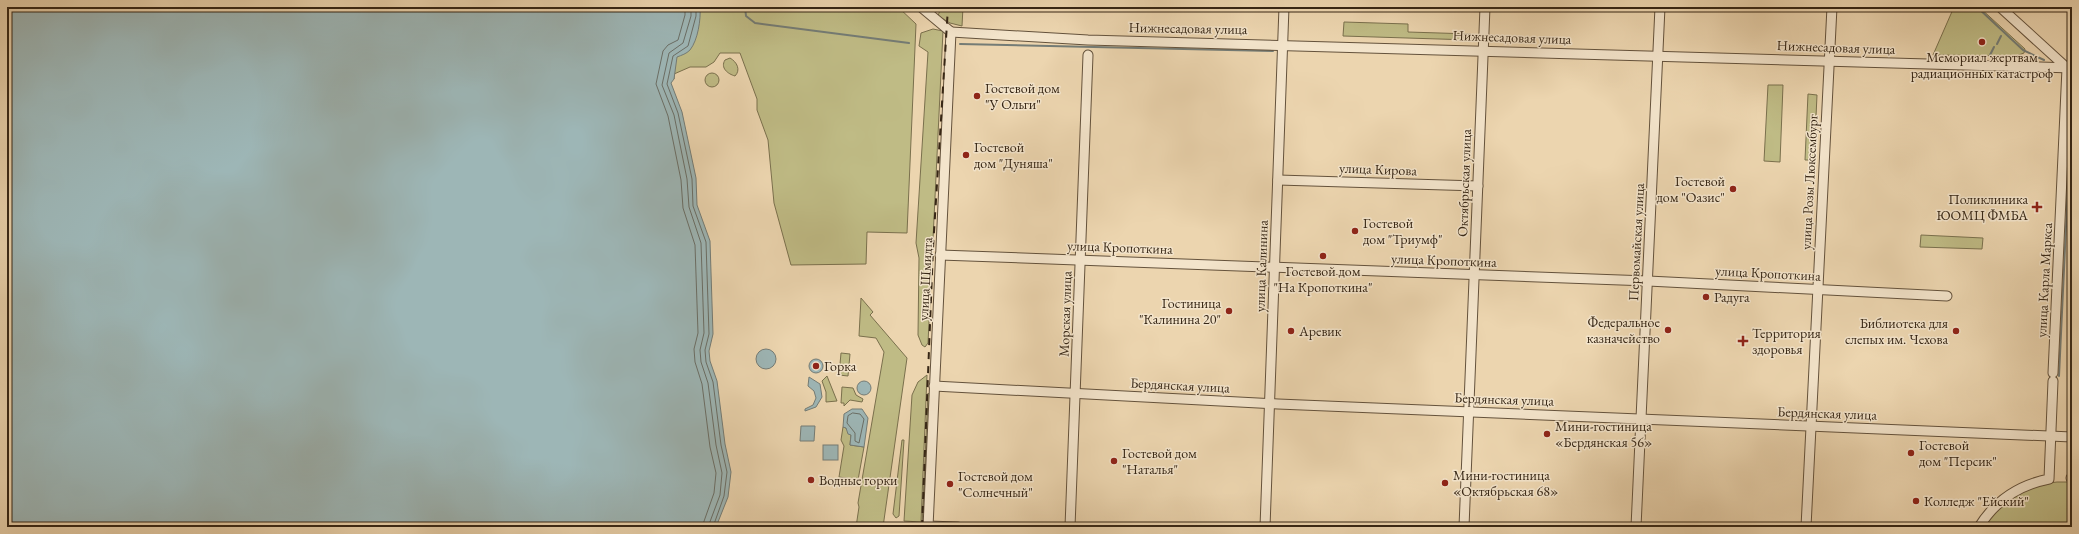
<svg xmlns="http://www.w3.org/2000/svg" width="2079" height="534" viewBox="0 0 2079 534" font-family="'EB Garamond',serif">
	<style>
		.green { fill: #bfbb85; stroke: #7a704d }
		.water { fill: #9db6b6; stroke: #747c76 }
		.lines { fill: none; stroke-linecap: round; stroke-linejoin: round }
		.shore { stroke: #6a6e66; stroke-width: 1 }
		.stream { stroke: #747c76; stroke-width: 2 }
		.minor-casing { stroke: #64523c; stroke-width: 11 }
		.minor { stroke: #f3e4cb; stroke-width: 9 }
		.rail { stroke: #362615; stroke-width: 2; stroke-dasharray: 7 7; stroke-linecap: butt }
		.poi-dot { fill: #8f2418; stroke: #f3e4cb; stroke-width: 1.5 }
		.labels { text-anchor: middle; stroke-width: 3; stroke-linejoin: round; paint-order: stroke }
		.street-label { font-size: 14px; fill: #362615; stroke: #f3e4cb }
		.poi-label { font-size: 14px; fill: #362615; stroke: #f3e4cb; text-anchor: start }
	</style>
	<rect width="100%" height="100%" fill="#ecd5af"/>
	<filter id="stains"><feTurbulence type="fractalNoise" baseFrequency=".005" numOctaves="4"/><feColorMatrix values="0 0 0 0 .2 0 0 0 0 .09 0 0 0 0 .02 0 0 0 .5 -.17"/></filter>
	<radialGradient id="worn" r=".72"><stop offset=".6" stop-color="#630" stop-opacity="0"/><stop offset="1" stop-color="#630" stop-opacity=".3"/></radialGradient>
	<!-- green -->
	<g class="green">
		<path d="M633 7H898L916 24 907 233 867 232 866 264 791 265 774 203 768 140 757 110V99L740 53H720L714 62 706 67H690L674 74V79Z"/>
		<path d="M941 7H963L962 26 950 23 938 16Z"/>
		<path d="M1954 7H1979L2025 49 2024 53 2016 56 1933 55Z"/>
		<path d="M1344 22 1408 24V32L1471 34V40L1343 36Z"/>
		<path d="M933 29 943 31 928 343 925 347 922 345 918 335 919 258 916 243 928 52 919 46 921 33Z"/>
		<path d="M730 58C737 62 741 70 735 76 728 74 720 68 725 60Z"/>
		<circle cx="712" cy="80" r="7"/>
		<path d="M1768 85H1783L1780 162 1764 161Z"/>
		<path d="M1808 94 1817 95 1814 160H1805Z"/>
		<path d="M1921 235 1983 238 1982 249 1920 247Z"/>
		<path d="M861 298 873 312 870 315 907 358 883 527H856L859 507 858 503 884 352 876 338 859 336Z"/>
		<path d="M841 353 850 354 848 376 839 375Z"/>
		<path d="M927 375 921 522 904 521 912 395 918 382Z"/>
		<path d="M827 376 837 401 826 402V392L822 381Z"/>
		<path d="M842 387 853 388 856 395 863 399 862 402 850 400 844 406V403H841Z"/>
		<path d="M928 393 930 395 922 524Z"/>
		<path d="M843 427 846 428 851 434 850 445 864 447 858 480 839 477 844 446 841 440Z"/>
		<path d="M902 440H904L899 516 896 518 893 514Z"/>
		<path d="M2057 482H2072V527H1982C1998 502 2027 485 2057 482Z"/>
	</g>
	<!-- water -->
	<g class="water">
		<path d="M7 7H700C701 19 698 40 690 50 686 54 682 55 677 57L674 79 671 83 682 112 696 178 697 205 710 241 713 334 709 351 710 361 717 381 725 444 731 472 728 497 716 527H7Z"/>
		<circle cx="766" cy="359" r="10"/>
		<circle cx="816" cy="366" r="7"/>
		<path d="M809 377 820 384 822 397 816 407 805 411V409L813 405 816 398 814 391 808 386Z"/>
		<circle cx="864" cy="388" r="7"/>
		<path d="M852 409H862L868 418 864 447 850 445 851 435 848 434 846 428 843 427 844 414Z"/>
		<path d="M801 426H815L814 441H800Z"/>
		<rect x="823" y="445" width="15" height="15"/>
	</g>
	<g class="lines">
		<!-- shore -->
		<g class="shore">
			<path d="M685 7V15L678 40 668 45 663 51 656 84 668 116 681 180 683 208 695 245 698 333 694 349 695 362 702 384 710 447 716 473 714 493 702 527"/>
			<path d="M691 7V16L683 43 669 53 662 85 674 115 687 179 689 207 701 243 704 333 700 350 701 362 708 383 716 445 722 473 720 495 708 527"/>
			<path d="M696 7V16L688 46 673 56 667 84 678 113 692 179 693 206 706 242 709 334 705 350 706 362 713 382 721 445 727 472 724 496 713 527"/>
			<path d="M853 413 860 414 864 419 859 443 855 441V433L847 423 848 416Z"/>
		</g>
		<!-- stream -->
		<g class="stream">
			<path d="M745 7 746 16 755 23 909 43"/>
			<path d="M1977 7 2023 50 2044 60"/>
			<path d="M960 44 1273 51"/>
			<path d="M1997 44 2001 36"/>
			<path d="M1990 55 1994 47"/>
			<path d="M2059 376 2072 99"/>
		</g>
		<!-- minor casing -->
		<g class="minor-casing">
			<g id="minor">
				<path d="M921 7 951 32"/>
				<path d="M2000 7 2067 68 2053 373"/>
				<path d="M951 32 1088 40 2072 68"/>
				<path d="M1278 180 1478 186"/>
				<path d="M940 255 1648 281 1947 296"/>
				<path d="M934 386 1278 404 2072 437"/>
				<path d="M2071 478H2072"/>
				<path d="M928 526 958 527"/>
				<path d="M928 527 951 32"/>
				<path d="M1070 527 1088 55"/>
				<path d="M1265 527 1284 7"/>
				<path d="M1464 527 1485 7"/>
				<path d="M1636 527 1660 7"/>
				<path d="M1806 527 1832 7"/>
				<path d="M1979 527C1995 501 2019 485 2049 479L2053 381"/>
			</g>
		</g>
		<!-- minor -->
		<use href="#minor" class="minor"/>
		<!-- rail -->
		<g class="rail">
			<path d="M1078 8V7"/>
			<path d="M922 527 933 248 948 7"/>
		</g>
	</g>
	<!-- markers -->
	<g class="poi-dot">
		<circle cx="1982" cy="42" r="4"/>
		<circle cx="977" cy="96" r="4"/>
		<circle cx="966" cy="155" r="4"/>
		<circle cx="1733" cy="189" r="4"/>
		<path d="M2035 201h4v4h4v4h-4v4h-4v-4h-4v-4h4z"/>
		<circle cx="1355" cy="231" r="4"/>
		<circle cx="1323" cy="256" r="4"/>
		<circle cx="1706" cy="297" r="4"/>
		<circle cx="1229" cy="311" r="4"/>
		<circle cx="1668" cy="330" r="4"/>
		<circle cx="1291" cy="331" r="4"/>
		<circle cx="1956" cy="331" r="4"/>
		<path d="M1741 335h4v4h4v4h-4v4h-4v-4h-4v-4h4z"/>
		<circle cx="816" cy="366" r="4"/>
		<circle cx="1547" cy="434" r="4"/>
		<circle cx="1911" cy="453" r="4"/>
		<circle cx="1114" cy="461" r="4"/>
		<circle cx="811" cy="480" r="4"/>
		<circle cx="1445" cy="483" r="4"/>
		<circle cx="950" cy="484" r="4"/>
		<circle cx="1916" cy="501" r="4"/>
	</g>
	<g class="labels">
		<!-- street labels -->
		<g class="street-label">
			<text transform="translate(1188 28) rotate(1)" y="5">Нижнесадовая улица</text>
			<text transform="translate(1512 37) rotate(2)" y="5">Нижнесадовая улица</text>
			<text transform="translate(1836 47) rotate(2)" y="5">Нижнесадовая улица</text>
			<text transform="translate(1378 169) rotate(2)" y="5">улица Кирова</text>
			<text transform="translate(1809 182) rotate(-87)" y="5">улица Розы Люксембург</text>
			<text transform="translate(1464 183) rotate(-88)" y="5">Октябрьская улица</text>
			<text transform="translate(1636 242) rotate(-87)" y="5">Первомайская улица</text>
			<text transform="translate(1120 247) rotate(2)" y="5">улица Кропоткина</text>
			<text transform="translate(1444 260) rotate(2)" y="5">улица Кропоткина</text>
			<text transform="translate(1261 266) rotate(-88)" y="5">улица Калинина</text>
			<text transform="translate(1768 273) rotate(3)" y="5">улица Кропоткина</text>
			<text transform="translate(925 279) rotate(-87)" y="5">улица Шмидта</text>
			<text transform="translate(2044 280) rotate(-87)" y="5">улица Карла Маркса</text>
			<text transform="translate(1065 314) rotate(-88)" y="5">Морская улица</text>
			<text transform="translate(1180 385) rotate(3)" y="5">Бердянская улица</text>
			<text transform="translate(1504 399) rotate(2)" y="5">Бердянская улица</text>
			<text transform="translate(1827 413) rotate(2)" y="5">Бердянская улица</text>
		</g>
		<!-- poi labels -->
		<g class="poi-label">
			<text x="1982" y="62" text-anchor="middle">Мемориал жертвам<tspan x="1982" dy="16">радиационных катастроф</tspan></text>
			<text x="985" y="93">Гостевой дом<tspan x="985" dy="16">"У Ольги"</tspan></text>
			<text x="974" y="152">Гостевой<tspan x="974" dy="16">дом "Дуняша"</tspan></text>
			<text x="1725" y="186" text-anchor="end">Гостевой<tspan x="1725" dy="16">дом "Оазис"</tspan></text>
			<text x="2028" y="204" text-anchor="end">Поликлиника<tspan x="2028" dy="16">ЮОМЦ ФМБА</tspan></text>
			<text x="1363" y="228">Гостевой<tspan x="1363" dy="16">дом "Триумф"</tspan></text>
			<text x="1323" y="276" text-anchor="middle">Гостевой дом<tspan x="1323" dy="16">"На Кропоткина"</tspan></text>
			<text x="1714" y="302">Радуга</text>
			<text x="1221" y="308" text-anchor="end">Гостиница<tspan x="1221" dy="16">"Калинина 20"</tspan></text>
			<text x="1660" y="327" text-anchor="end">Федеральное<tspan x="1660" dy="16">казначейство</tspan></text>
			<text x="1948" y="328" text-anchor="end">Библиотека для<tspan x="1948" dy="16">слепых им. Чехова</tspan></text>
			<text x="1299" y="336">Аревик</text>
			<text x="1752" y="338">Территория<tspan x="1752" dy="16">здоровья</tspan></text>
			<text x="824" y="371">Горка</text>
			<text x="1555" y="431">Мини-гостиница<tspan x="1555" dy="16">«Бердянская 56»</tspan></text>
			<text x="1919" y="450">Гостевой<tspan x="1919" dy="16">дом "Персик"</tspan></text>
			<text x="1122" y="458">Гостевой дом<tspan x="1122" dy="16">"Наталья"</tspan></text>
			<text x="1453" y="480">Мини-гостиница<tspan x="1453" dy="16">«Октябрьская 68»</tspan></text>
			<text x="958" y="481">Гостевой дом<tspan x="958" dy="16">"Солнечный"</tspan></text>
			<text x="819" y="485">Водные горки</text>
			<text x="1924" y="506">Колледж "Ейский"</text>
		</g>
	</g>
	<!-- margin -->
	<rect width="2079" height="534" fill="none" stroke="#ecd5af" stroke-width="24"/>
	<rect x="8" y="8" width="2063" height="518" fill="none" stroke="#362615" stroke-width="2"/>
	<rect x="12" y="12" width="2055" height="510" fill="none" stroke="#362615"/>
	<rect width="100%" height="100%" filter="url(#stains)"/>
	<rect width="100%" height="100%" fill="url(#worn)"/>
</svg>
